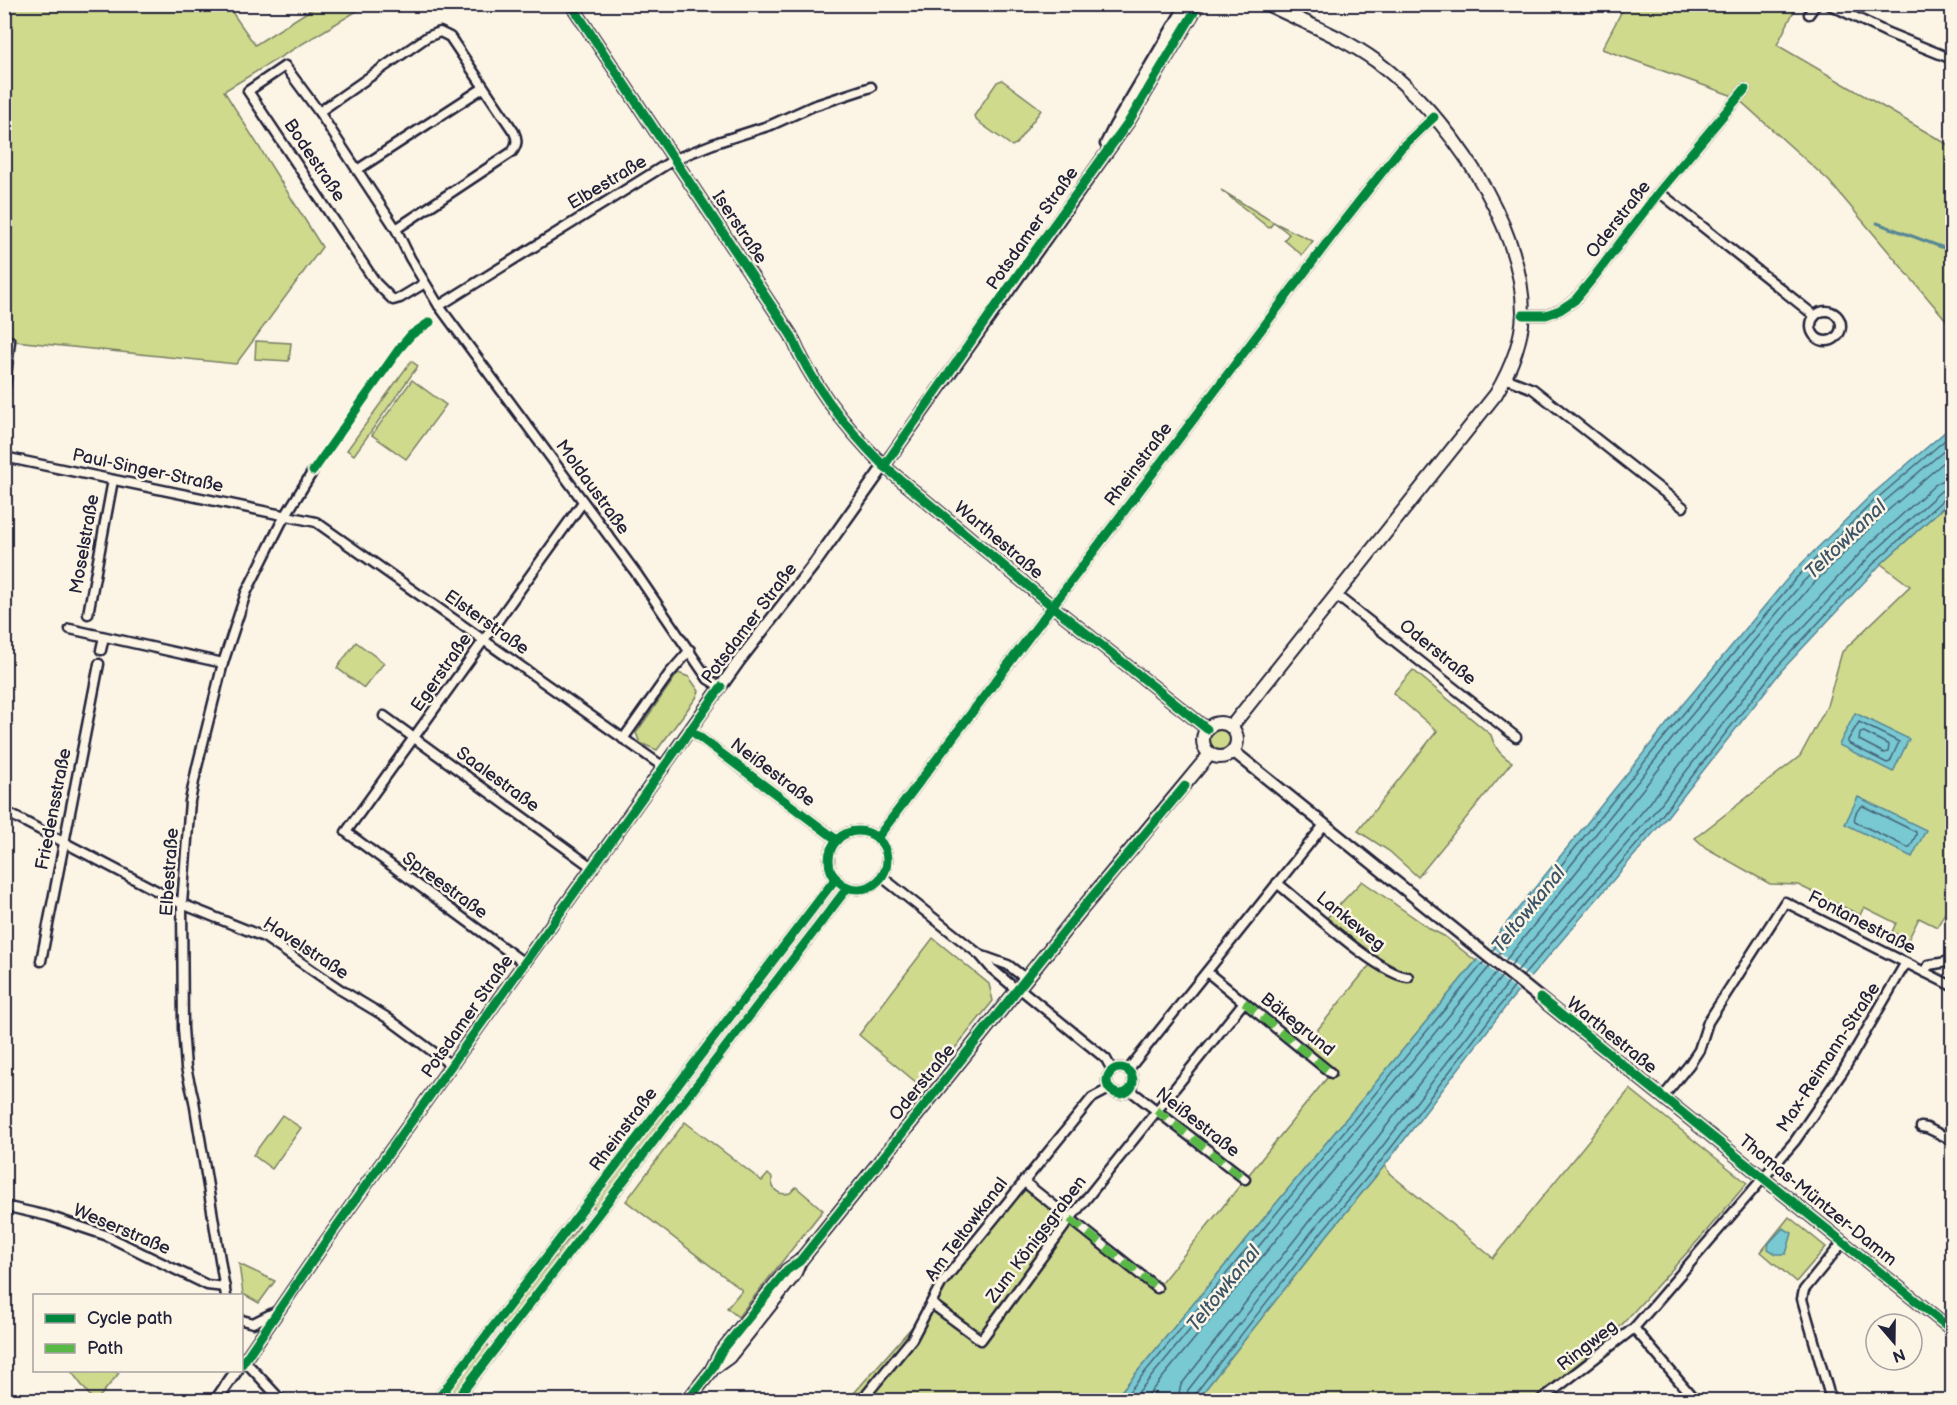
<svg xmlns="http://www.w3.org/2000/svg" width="1957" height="1405" viewBox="0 0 1957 1405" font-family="'Balsamiq Sans',sans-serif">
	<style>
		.green { fill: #cfda8d; stroke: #787e64; stroke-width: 1.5 }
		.water { fill: #79c9d2; stroke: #568696; stroke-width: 1.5 }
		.pier { fill: #fcf5e5 }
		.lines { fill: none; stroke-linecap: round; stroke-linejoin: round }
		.shore { stroke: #456577; stroke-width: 1.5 }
		.stream { stroke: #568696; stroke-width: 3 }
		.minor-casing { stroke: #22223b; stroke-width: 13 }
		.tertiary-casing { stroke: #22223b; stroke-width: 15 }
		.secondary-casing { stroke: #22223b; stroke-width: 16 }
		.minor { stroke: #fcf5e5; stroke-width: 8 }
		.tertiary { stroke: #fcf5e5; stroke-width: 10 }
		.secondary { stroke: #fcf5e5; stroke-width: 12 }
		.quiet { stroke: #58b947; stroke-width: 8; stroke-dasharray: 15 8; stroke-linecap: butt }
		.cycleway-casing { stroke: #fcf5e5; stroke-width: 13 }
		.cycleway { stroke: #00873e; stroke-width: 9 }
		.labels { text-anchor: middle; stroke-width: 5; stroke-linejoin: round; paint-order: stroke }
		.street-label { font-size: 18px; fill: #22223b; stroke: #fcf5e5 }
		.water-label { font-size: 20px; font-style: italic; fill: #3c5468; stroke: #fcf5e5 }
	</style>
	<rect width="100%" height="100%" fill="#fcf5e5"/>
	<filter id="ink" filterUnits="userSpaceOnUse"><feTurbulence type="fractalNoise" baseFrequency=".0167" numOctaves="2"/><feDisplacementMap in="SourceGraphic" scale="12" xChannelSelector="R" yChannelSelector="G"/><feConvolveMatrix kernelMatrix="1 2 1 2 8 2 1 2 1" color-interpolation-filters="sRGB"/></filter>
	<g filter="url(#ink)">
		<!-- green -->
		<g class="green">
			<path d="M5 5H227L255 45 318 5H367L224 91 322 247 236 364 5 340Z"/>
			<path d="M1625 5H1797L1777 45 1952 147V327L1829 181 1736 97 1602 49Z"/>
			<path d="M1002 80 1037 106 1041 110 1016 144 1012 146 977 121 974 116 997 82Z"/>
			<path d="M1221 190 1273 222 1313 241 1302 255 1284 240 1289 234 1274 222 1269 228Z"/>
			<path d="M256 341 291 343 289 361 255 359Z"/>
			<path d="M411 361 418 366 354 455 347 450Z"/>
			<path d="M412 380 446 405 406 459 372 435Z"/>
			<path d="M1952 499V906L1946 911 1937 927 1919 918 1908 940 1892 932 1896 923 1864 907 1860 915 1798 885 1770 884 1706 848 1695 838 1800 756 1827 706 1842 652 1910 586 1881 564Z"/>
			<path d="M356 642 384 663 364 688 337 668Z"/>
			<path d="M1413 670 1491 735C1495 748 1500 755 1512 762L1418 877 1389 851 1358 831 1437 731 1393 693Z"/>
			<path d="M678 673 689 677 699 691 696 698 657 750 640 743 636 733Z"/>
			<circle cx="1220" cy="740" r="12"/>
			<path d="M1362 881 1432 930 1444 936 1476 961 1114 1400H848L932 1304 941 1284 1023 1181 1157 1288 1331 1073 1302 1049 1373 961 1324 921Z"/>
			<path d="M933 938 989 984 993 1001 923 1088 859 1035Z"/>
			<path d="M1630 1089 1747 1183 1703 1235 1608 1340 1532 1400H1197L1328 1234 1385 1165 1389 1173 1493 1258Z"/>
			<path d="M666 1110 670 1112 668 1116 598 1208 594 1209 593 1205Z"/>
			<path d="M282 1115 301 1128 272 1169 253 1155Z"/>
			<path d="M685 1122 762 1181 768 1174 772 1178C771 1190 779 1196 790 1193L796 1187 823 1210 738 1317 727 1308 742 1290 626 1201Z"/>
			<path d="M1789 1217 1826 1247 1796 1282 1761 1252Z"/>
			<path d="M579 1226 581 1230 506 1326H503L502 1323Z"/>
			<path d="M239 1264 275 1281 259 1303 243 1294Z"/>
			<path d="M488 1345 489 1349 451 1400H442L484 1346Z"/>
			<path d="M71 1371H114L119 1373 97 1400H93Z"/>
		</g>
		<!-- water -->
		<g class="water">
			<path d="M1952 426V499L1881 564 1782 670 1666 818 1510 1001 1385 1165 1328 1234 1197 1400H1114L1476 961 1674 715 1793 572 1870 496Z"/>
			<path d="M1855 713 1909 739 1893 772 1839 745Z"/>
			<path d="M1858 797 1926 830 1912 857 1845 824Z"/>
			<path d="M1783 1228 1792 1233 1786 1254H1776L1768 1249 1769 1243Z"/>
		</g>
		<!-- pier -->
		<path class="pier" d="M1487 943 1532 979 1520 993 1476 958Z"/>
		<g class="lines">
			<!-- shore -->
			<g class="shore">
				<path d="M1859 722 1899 742 1890 762 1887 763 1848 743V740Z"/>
				<path d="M1864 732 1889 745 1888 752 1884 753 1859 740 1860 733Z"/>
				<path d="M1863 806 1916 832V835L1910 847H1907L1855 822C1853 817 1858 807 1863 806Z"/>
				<path d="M1492 951 1679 719 1797 577 1874 501 1952 434"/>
				<path d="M1498 956 1684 724 1803 582 1879 506 1952 444"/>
				<path d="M1505 961 1691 729 1809 588 1885 513 1952 455"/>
				<path d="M1510 966 1649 804 1765 656 1865 548 1936 484 1944 480 1952 479"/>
				<path d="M1517 971 1656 810 1772 661 1871 555 1941 491 1952 488"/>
				<path d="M1523 976 1662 815 1778 666 1877 560 1946 497 1952 496"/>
				<path d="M1122 1400 1484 962"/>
				<path d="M1132 1400 1490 966"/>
				<path d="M1144 1400 1497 972"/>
				<path d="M1177 1400 1181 1385 1310 1220 1368 1150 1502 976"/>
				<path d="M1186 1400 1188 1390 1317 1225 1375 1156 1509 982"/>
				<path d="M1193 1400 1195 1394 1323 1230 1381 1161 1515 986"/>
			</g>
			<!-- stream -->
			<path class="stream" d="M1877 223 1952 251"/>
			<!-- minor casing -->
			<g class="minor-casing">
				<g id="minor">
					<path d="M1828 4 1888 33 1952 59"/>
					<path d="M1809 14 1816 4"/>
					<path d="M319 112 427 37 440 32 450 37 514 132C518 140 517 145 512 152L396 229"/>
					<path d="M357 170 483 88"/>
					<path d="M1659 192 1815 316"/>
					<path d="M425 283 400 298 393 300 376 283 248 91 285 66 319 112 396 229 410 258 439 306 636 573 708 679 721 687"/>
					<path d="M439 306 675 159 718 142 771 125 813 106 871 87"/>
					<circle cx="1826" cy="326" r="15"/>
					<path d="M1523 315H1546L1560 310 1575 300 1594 277 1659 192 1745 89"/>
					<path d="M1505 378 1533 389 1683 507"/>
					<path d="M4 395 10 341"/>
					<path d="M4 457 316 522 665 768"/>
					<path d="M1336 595 1516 737"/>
					<path d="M88 614 113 480"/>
					<path d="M70 629 223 663"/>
					<path d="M101 650 104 637"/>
					<path d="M384 716 593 868"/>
					<path d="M690 730 837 840"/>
					<path d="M623 739 669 674 690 650"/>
					<path d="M4 811 182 904 264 937 341 990 386 1017 451 1065"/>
					<circle cx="858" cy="860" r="29"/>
					<path d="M877 838 1335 232 1401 148 1434 117"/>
					<path d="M882 877 980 955 991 968 1017 990"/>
					<path d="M1277 883C1304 904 1378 975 1408 977"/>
					<path d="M980 955 1008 965 1026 979"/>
					<path d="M41 961 99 664"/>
					<path d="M524 963 346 832 583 502"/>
					<path d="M1207 972 1331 1073"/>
					<path d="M1924 972 1929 965 1952 961"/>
					<path d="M1019 988 1106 1059 1112 1070"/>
					<circle cx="1120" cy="1081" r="13"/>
					<path d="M1128 1070 1324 825"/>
					<path d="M1130 1090 1245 1179"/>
					<path d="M1663 1097 1689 1065 1699 1050 1708 1022 1785 902 1952 986"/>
					<path d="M1921 1127 1927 1128 1952 1140"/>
					<path d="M1023 1181 1157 1288"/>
					<path d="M4 1206 48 1216 105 1235 207 1285 225 1287"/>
					<path d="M226 1296 194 1101 186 1068 183 1028 182 904 190 801 197 767 223 663 246 593 281 523 313 471"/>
					<path d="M932 1304 981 1340 1070 1219 1244 1002"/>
					<path d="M242 1320 253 1323 277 1311"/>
					<path d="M1634 1328 1695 1400"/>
					<path d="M242 1358 281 1400"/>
					<path d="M437 1400 836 878"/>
					<path d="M456 1400 848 887"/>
					<path d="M862 1400 912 1339 941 1284 1092 1098 1109 1089"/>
					<path d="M1541 1400 1634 1328 1795 1141 1843 1071 1905 964"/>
					<path d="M1831 1400 1802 1299 1804 1290 1843 1242"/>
				</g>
			</g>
			<!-- tertiary casing -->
			<g class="tertiary-casing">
				<g id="tertiary">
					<path d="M571 4 791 335C811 383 847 429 884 466L1052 606 1207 729"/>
					<path d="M1106 144 1115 126 1187 4"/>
					<path d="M1233 751 1952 1330"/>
					<path d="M242 1364 324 1244 739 661 815 563 1129 121 1199 4"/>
					<path d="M216 1400 237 1370"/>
				</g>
			</g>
			<!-- secondary casing -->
			<g class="secondary-casing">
				<g id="secondary">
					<circle cx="1220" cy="740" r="17"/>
					<path d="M1231 727 1496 394C1510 370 1522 341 1523 313 1523 223 1446 113 1376 61 1343 37 1303 22 1267 4"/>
					<path d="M715 1367 729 1357 794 1275 800 1261"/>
					<path d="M688 1400 711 1371 721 1352 787 1270 800 1261 1081 910 1210 754"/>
				</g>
			</g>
			<!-- minor -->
			<use href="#minor" class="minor"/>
			<!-- tertiary -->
			<use href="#tertiary" class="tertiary"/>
			<!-- secondary -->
			<use href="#secondary" class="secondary"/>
			<!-- quiet -->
			<g class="quiet">
				<path d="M1244 1002 1331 1073"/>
				<path d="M1156 1110 1245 1179"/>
				<path d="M1070 1219 1157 1288"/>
			</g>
			<!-- cycleway casing -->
			<g class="cycleway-casing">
				<g id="cycleway">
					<path d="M571 4 791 335C811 383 847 429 884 466L1052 606 1207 729"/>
					<path d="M1523 315H1546L1560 310 1575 300 1594 277 1659 192 1745 89"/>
					<path d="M884 466 1019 273 1129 121 1199 4"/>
					<path d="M313 471 399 349 411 335 430 322"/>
					<path d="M690 730 837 840"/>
					<circle cx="858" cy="860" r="29"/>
					<path d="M877 838 1335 232 1401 148 1434 117"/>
					<path d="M1540 998 1952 1330"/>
					<circle cx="1120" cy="1081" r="13"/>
					<path d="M242 1364 324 1244 721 687"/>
					<path d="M437 1400 836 878"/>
					<path d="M456 1400 848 887"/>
					<path d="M688 1400 711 1371 721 1352 787 1270 800 1261 1081 910 1185 786"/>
				</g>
			</g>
			<!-- cycleway -->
			<use href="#cycleway" class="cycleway"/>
		</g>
	</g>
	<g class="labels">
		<!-- street labels -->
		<g class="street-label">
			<text transform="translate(315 160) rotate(56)" y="6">Bodestraße</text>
			<text transform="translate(607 182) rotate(-31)" y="6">Elbestraße</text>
			<text transform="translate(1618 219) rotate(-52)" y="6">Oderstraße</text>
			<text transform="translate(740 227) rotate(56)" y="6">Iserstraße</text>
			<text transform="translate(1032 228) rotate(-55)" y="6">Potsdamer Straße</text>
			<text transform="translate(1138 464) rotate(-53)" y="6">Rheinstraße</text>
			<text transform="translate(148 470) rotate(12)" y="6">Paul-Singer-Straße</text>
			<text transform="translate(593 487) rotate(54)" y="6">Moldaustraße</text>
			<text transform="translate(999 540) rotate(40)" y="6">Warthestraße</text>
			<text transform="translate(84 544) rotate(-80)" y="6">Moselstraße</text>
			<text transform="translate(487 622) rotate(35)" y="6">Elsterstraße</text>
			<text transform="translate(749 623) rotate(-53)" y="6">Potsdamer Straße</text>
			<text transform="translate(1438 652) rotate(39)" y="6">Oderstraße</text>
			<text transform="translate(441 672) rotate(-55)" y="6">Egerstraße</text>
			<text transform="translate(773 772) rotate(37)" y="6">Neißestraße</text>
			<text transform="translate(498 779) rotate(36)" y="6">Saalestraße</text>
			<text transform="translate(53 809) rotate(-79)" y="6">Friedensstraße</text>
			<text transform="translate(169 872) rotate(-86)" y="6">Elbestraße</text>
			<text transform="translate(445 885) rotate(36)" y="6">Spreestraße</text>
			<text transform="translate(1351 921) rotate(39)" y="6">Lankeweg</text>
			<text transform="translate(1862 922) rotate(27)" y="6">Fontanestraße</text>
			<text transform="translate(306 948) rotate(33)" y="6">Havelstraße</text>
			<text transform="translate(467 1016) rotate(-55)" y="6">Potsdamer Straße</text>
			<text transform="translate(1298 1024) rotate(39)" y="6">Bäkegrund</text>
			<text transform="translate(1612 1035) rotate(39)" y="6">Warthestraße</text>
			<text transform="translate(1828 1057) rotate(-57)" y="6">Max-Reimann-Straße</text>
			<text transform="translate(922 1082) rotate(-51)" y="6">Oderstraße</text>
			<text transform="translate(1198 1122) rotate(38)" y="6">Neißestraße</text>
			<text transform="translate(623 1129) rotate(-53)" y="6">Rheinstraße</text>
			<text transform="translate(1818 1200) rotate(39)" y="6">Thomas-Müntzer-Damm</text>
			<text transform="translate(122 1229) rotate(23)" y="6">Weserstraße</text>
			<text transform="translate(966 1229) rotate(-53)" y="6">Am Teltowkanal</text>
			<text transform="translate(1036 1239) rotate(-53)" y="6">Zum Königsgraben</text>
			<text transform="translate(1587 1345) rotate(-38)" y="6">Ringweg</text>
		</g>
		<!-- water labels -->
		<g class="water-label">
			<text transform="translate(1845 539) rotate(-44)" y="7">Teltowkanal</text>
			<text transform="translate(1528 909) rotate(-51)" y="7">Teltowkanal</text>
			<text transform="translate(1223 1288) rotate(-51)" y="7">Teltowkanal</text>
		</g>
	</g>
	<!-- margin -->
	<rect width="1957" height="1405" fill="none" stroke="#fcf5e5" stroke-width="24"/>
	<rect x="12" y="12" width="1933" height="1381" fill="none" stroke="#22223b" stroke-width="2" filter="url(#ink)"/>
	<!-- legend -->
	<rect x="33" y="1294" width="210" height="78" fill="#fcf5e5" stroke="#a5a1a1" stroke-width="1.5"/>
	<rect x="45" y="1314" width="30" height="9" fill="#00873e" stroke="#a5a1a1" stroke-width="1.5"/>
	<text x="87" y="1324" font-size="18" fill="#22223b">Cycle path</text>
	<rect x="45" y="1344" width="30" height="9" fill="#58b947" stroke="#a5a1a1" stroke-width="1.5"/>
	<text x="87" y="1354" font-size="18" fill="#22223b">Path</text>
	<!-- north arrow -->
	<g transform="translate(1894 1342) rotate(160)"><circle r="28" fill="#fcf5e5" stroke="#a5a1a1" stroke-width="1.5"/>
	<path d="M0-4.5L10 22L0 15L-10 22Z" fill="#22223b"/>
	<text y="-9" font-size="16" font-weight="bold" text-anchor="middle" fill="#22223b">N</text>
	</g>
</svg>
